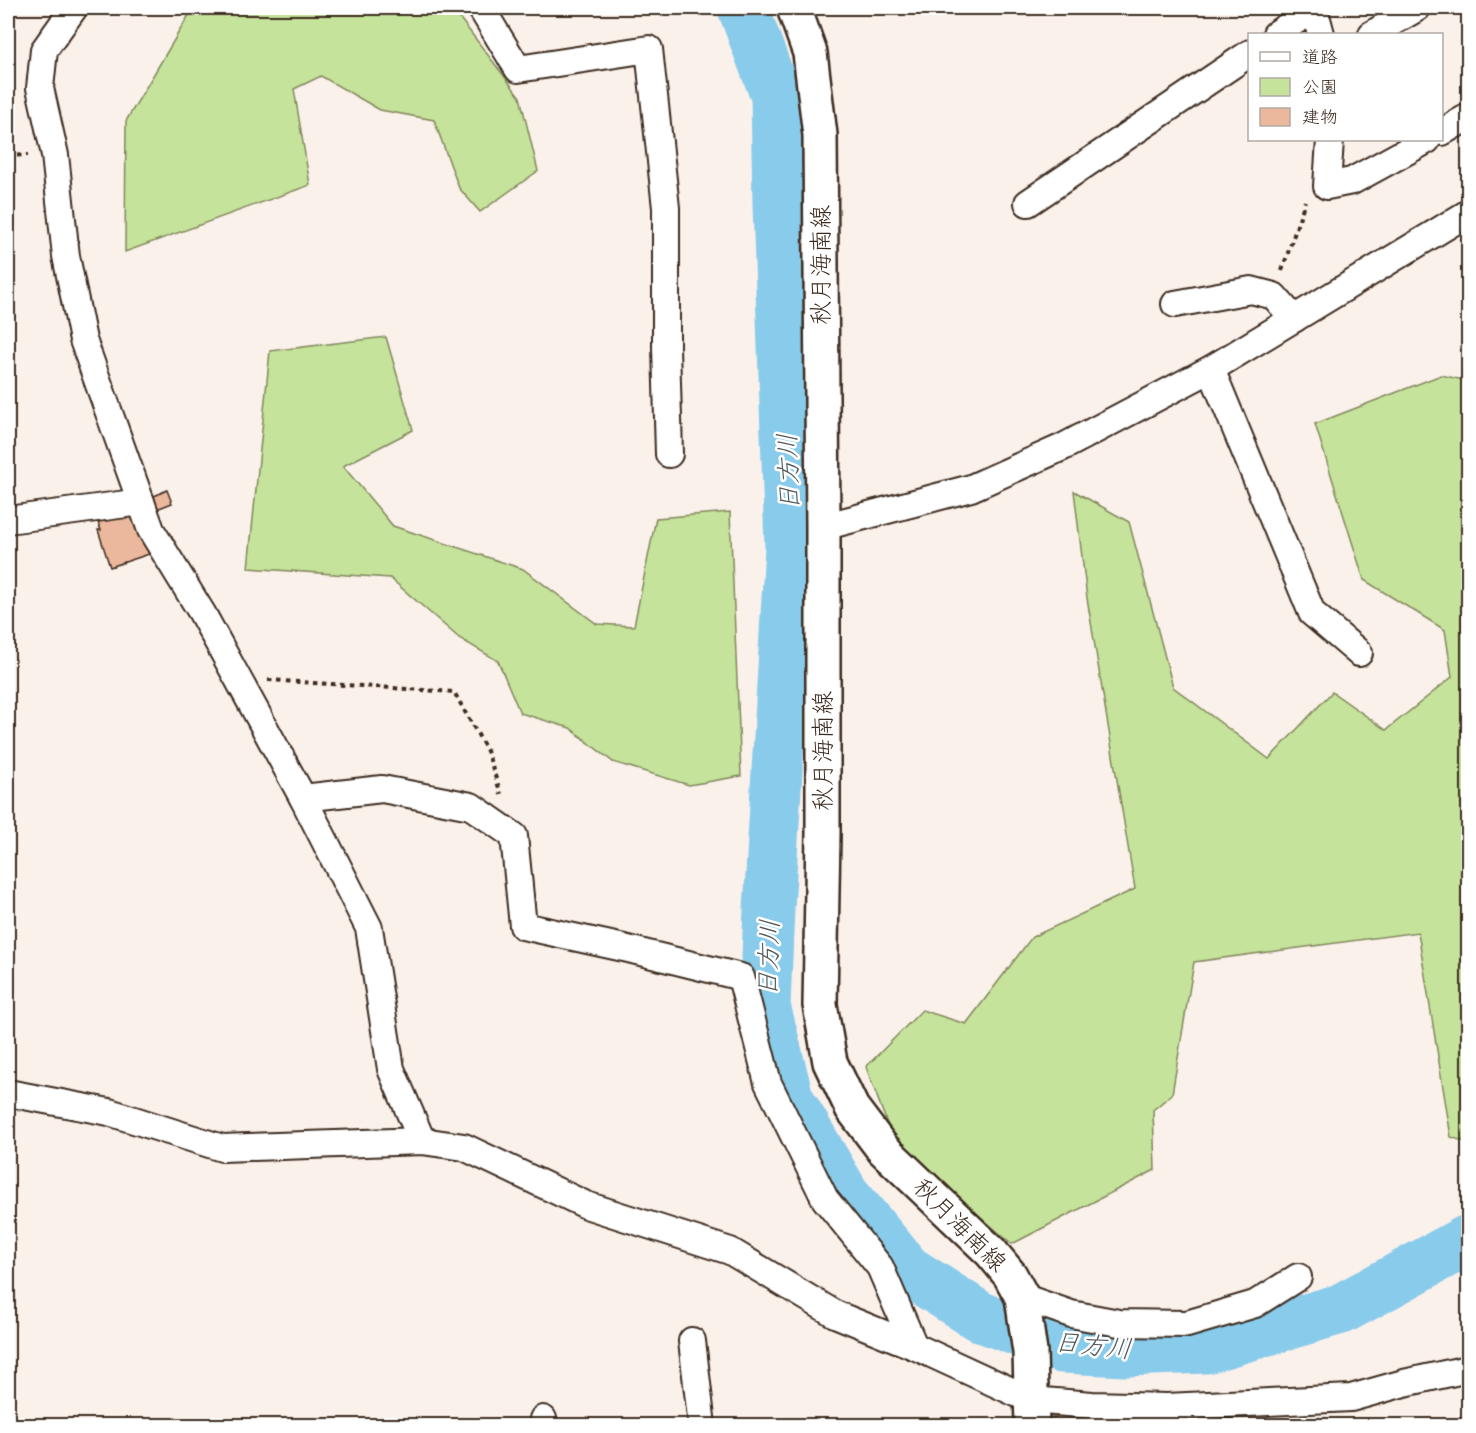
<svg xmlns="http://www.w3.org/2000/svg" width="1476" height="1433" viewBox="0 0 1476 1433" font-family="'Indie Flower','Klee One',sans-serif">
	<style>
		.green { fill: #c5e39b; stroke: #80865c; stroke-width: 1.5 }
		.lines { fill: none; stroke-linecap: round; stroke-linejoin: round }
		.river { stroke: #89cbeb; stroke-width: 51 }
		.building { fill: #ecb89d; stroke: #3b2a1e; stroke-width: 1.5 }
		.minor-casing { stroke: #3b2a1e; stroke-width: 30 }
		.secondary-casing { stroke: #3b2a1e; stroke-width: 38 }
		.path { stroke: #3b2a1e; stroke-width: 4; stroke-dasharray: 4.5 4.5; stroke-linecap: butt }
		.minor { stroke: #fff; stroke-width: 26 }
		.secondary { stroke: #fff; stroke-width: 33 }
		.labels { text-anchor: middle; stroke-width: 5; stroke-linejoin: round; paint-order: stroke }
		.street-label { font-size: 24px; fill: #3b2a1e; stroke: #fff }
		.water-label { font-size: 26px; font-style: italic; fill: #525a5c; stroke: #fff }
	</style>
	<rect width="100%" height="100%" fill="#fbf1eb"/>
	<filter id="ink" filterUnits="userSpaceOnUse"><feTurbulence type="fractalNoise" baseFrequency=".0167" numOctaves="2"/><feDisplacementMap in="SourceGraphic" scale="12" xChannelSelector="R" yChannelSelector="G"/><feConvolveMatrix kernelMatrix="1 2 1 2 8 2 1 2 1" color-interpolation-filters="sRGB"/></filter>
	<g filter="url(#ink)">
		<!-- green -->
		<g class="green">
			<path d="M189 8H452L520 97 538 171 480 212 459 188 434 120 380 110 321 76 294 89 310 185 125 252 126 121 189 15Z"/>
			<path d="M386 337 413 430 343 466 393 526 523 569 597 624 634 626 656 518 730 512 741 776 689 785 613 762 570 728 520 713 498 661 459 638 390 578 248 568 270 351Z"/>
			<path d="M1441 375 1468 381V1143L1451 1137 1418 932 1194 962 1172 1094 1153 1110 1155 1170 1012 1244 894 1142 866 1067 922 1010 966 1024 1032 937 1135 889 1087 598 1074 491 1129 522 1173 687 1269 759 1332 692 1386 730 1452 677 1445 630 1364 580 1315 424Z"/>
		</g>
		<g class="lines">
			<!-- river -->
			<path class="river" d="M743 8 776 96 778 205 790 547 769 909 765 1006 788 1098 844 1194 907 1270 979 1316 1062 1348 1125 1351 1206 1348 1341 1309 1468 1240"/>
		</g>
		<!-- building -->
		<g class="building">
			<path d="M167 490 172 503 152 511 141 502Z"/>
			<path d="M135 515 152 553 110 567 98 530H101L97 520Z"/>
		</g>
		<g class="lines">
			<!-- minor casing -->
			<g class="minor-casing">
				<g id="minor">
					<path d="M74 8 44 50 40 88 55 155 66 256 83 340 151 530 202 613 303 798 369 928 391 1069 422 1141"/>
					<path d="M481 8 518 69 649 49 666 208V347L669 454"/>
					<path d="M1314 8 1321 34"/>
					<path d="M1276 34 1315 8"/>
					<path d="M1372 34 1417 8"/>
					<path d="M1442 132 1468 117"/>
					<path d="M1330 140 1327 186 1352 181 1427 140"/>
					<path d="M1028 203 1250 53"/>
					<path d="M1175 304 1251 290 1274 296 1294 319"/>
					<path d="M1211 369 1312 613 1359 653"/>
					<path d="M8 520 141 502"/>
					<path d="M823 527 971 488 1063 447 1211 369 1468 213"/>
					<path d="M303 798 382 789 471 806 514 836 523 926 624 948 741 977 768 1083 825 1199 880 1267 914 1346"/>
					<path d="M8 1093 109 1112 222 1148 422 1141 464 1147 586 1205 730 1251 835 1314 914 1346 1031 1400 1092 1405 1167 1407 1351 1398 1404 1383 1468 1369"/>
					<path d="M1022 1297 1071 1314 1119 1323 1187 1324 1255 1304 1298 1277"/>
					<path d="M692 1341 702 1426"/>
					<path d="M543 1419 544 1426"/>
				</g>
			</g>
			<!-- secondary casing -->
			<g class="secondary-casing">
				<path id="secondary" d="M794 8 810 53 820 135 823 527V833L820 1005 830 1062 852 1108 883 1149 991 1252 1010 1275 1022 1297 1030 1352 1032 1426"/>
			</g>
			<!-- path -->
			<g class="path">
				<path d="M8 156 28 155"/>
				<path d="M1282 271 1305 201"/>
				<path d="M268 680 454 692 487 751 501 794"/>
			</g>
			<!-- minor -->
			<use href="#minor" class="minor"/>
			<!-- secondary -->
			<use href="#secondary" class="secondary"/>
		</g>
	</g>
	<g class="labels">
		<!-- street labels -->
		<g class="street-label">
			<text transform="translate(821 265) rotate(-90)" y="8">秋月海南線</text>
			<text transform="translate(823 751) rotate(-90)" y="8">秋月海南線</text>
			<text transform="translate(960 1225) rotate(45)" y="8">秋月海南線</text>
		</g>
		<!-- water labels -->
		<g class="water-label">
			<text transform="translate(788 472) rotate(-92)" y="9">日方川</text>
			<text transform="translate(768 958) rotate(-88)" y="9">日方川</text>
			<text transform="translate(1093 1345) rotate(6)" y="9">日方川</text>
		</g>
	</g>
	<!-- margin -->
	<rect width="1476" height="1433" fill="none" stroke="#fff" stroke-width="30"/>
	<rect x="15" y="15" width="1446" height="1403" fill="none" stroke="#3b2a1e" stroke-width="2" filter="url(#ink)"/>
	<!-- legend -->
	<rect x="1248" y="33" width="195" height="108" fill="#ffffff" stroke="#b1aaa5" stroke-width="1.5"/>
	<rect x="1260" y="52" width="30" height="9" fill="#ffffff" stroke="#b1aaa5" stroke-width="1.5"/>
	<text x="1302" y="63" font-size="18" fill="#3b2a1e">道路</text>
	<rect x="1260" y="78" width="30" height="18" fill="#c5e39b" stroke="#b1aaa5" stroke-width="1.5"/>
	<text x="1302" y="93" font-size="18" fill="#3b2a1e">公園</text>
	<rect x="1260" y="108" width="30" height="18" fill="#ecb89d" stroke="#b1aaa5" stroke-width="1.5"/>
	<text x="1302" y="123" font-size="18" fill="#3b2a1e">建物</text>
</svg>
